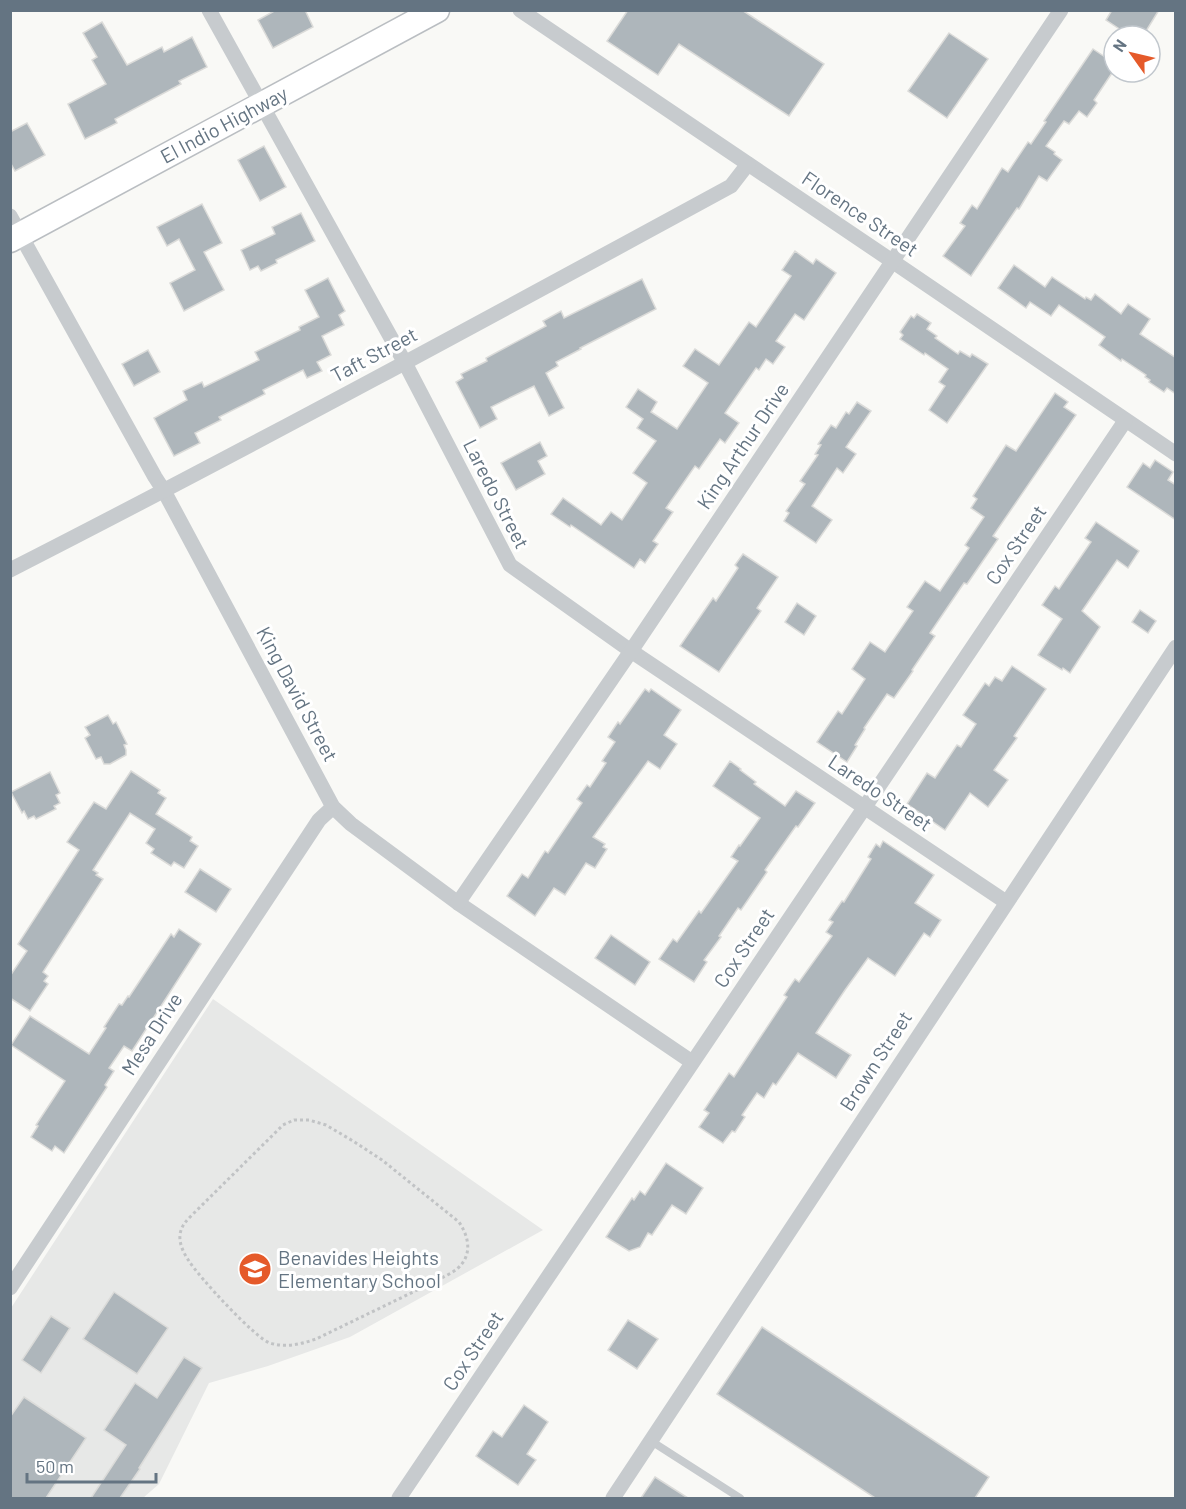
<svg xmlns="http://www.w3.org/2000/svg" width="1186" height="1509" viewBox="0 0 1186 1509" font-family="Barlow,sans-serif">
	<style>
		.built { fill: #e7e8e7 }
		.building { fill: #aeb6bb; stroke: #dbdbd9; stroke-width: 1.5 }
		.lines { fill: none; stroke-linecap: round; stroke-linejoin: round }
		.primary-casing { stroke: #babec2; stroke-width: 27 }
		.path { stroke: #c1c3c5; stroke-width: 3; stroke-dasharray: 3 3; stroke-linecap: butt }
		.service { stroke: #c7cbce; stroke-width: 8 }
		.minor { stroke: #c7cbce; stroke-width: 15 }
		.primary { stroke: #fff; stroke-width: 24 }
		.labels { text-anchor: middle; stroke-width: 6; stroke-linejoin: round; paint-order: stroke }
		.street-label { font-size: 20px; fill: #647482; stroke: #fff }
		.poi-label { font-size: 20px; fill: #647482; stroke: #fff; text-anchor: start }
	</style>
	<rect width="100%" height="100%" fill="#f9f9f6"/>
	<!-- built -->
	<path class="built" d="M213 999 543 1230 350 1337 268 1366 209 1383 159 1484 143 1498H11V1308Z"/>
	<!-- building -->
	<g class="building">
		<path d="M276 10H305L313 27 273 48 258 20Z"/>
		<path d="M628 10H742L824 64 789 116 679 44 658 75 607 41Z"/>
		<path d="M1112 10H1159L1143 36H1130L1106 20Z"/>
		<path d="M102 22 127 65 162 47 164 52 192 37 207 67 179 81 181 84 115 119 117 123 85 139 68 104 106 84 92 60 97 57 83 33Z"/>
		<path d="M949 33 988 59 947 118 908 91Z"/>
		<path d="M1093 49 1114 63V70L1094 100 1097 103 1087 117 1079 111 1069 124 1064 121 1046 146 1055 152 1054 154 1062 160 1047 181 1039 176 1019 209 1017 208 971 276 943 256 965 226 960 223 972 205 977 209 1002 168 1008 172 1028 142 1031 144 1046 122 1044 121Z"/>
		<path d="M27 123 45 155 15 171 10 162V132Z"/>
		<path d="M264 146 286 187 260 201 238 160Z"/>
		<path d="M202 204 222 243 204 252 224 290 184 311 170 283 195 270 179 239 167 246 157 227Z"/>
		<path d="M301 213 315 241 276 260 277 263 261 271 258 266 250 270 241 250 275 234 272 227Z"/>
		<path d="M795 251 813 264 816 259 836 273 804 320 795 314 776 341 785 347 773 364 766 359 759 370 756 368 725 413 739 423 725 443 720 439 699 469 695 466 666 508 673 512 653 541 658 544 645 563 640 559 634 568 571 525 570 527 551 514 563 498 601 525 611 512 622 520 647 483 633 473 656 441 637 428 643 419 626 407 638 389 657 402 651 412 677 429 708 383 683 366 695 349 719 365 749 322 756 327 791 276 782 270Z"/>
		<path d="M1014 265 1045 287 1052 277 1085 299 1086 297 1091 300 1095 294 1121 314 1128 304 1150 319 1140 334 1176 358V394L1167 388 1164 392 1149 382 1150 380 1145 377 1146 375 1122 359 1121 361 1099 345 1105 337 1059 305 1051 316 1030 302 1026 308 998 288Z"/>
		<path d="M328 278 345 311 339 315 344 325 322 336 331 355 317 362 322 371 307 378 303 370 263 390 265 394 219 417 221 420 195 433 200 443 174 456 154 418 187 400 183 391 202 382 204 387 259 360 255 352 300 330 299 327 319 317 305 290Z"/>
		<path d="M642 279 656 309 580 348 581 349 556 362 558 366 546 373 564 408 549 416 534 386 491 407 497 419 480 428 456 382 463 378 461 374 487 361 486 358 546 326 543 321 561 311 564 318Z"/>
		<path d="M917 314 931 323 927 329 937 336 935 338 958 354 960 351 970 357 972 354 988 364 947 423 929 410 945 386 939 382 948 369 925 353 924 355 900 339 903 335 900 332 911 316 914 318Z"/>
		<path d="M148 350 160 372 134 386 122 364Z"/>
		<path d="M1055 393 1068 402 1064 407 1076 415 993 536 998 539 967 584 964 583 930 633 935 636 912 670 913 671 894 698 887 694 864 728 865 729 855 745 857 746 847 762 817 742 838 711 842 714 865 679 852 669 870 642 885 652 913 611 907 607 925 581 940 591 969 548 965 545 984 517 971 508 977 499 973 496 1006 445 1016 451Z"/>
		<path d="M857 402 871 411 846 447 856 454 843 473 837 468 812 506 832 520 816 543 784 521 789 513 786 511 805 484 800 481 818 455 815 454 821 445 818 444 831 425 836 428 846 412 849 414Z"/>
		<path d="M540 442 547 456 538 461 545 474 516 490 501 463Z"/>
		<path d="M1155 460 1173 472 1168 480 1176 485V520L1127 487 1143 463 1150 468Z"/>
		<path d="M1096 522 1139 551 1128 568 1117 560 1082 611 1100 627 1070 673 1063 668 1062 670 1038 655 1062 619 1042 605 1055 586 1059 589 1091 542 1085 538Z"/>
		<path d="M743 554 778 577 757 608 761 611 719 672 680 646 713 598 716 601 738 568 735 565Z"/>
		<path d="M797 603 816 616 804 635 785 622Z"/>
		<path d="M1140 610 1156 621 1148 633 1132 622Z"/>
		<path d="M1012 666 1046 689 1014 736 1017 738 994 770 1008 780 988 807 970 793 945 830 907 804 927 773 935 778 957 745 961 747 976 724 963 715 985 683 989 686 995 677 1002 681Z"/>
		<path d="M645 689 649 692 651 689 681 710 664 735 677 744 660 769 648 761 593 837 605 844 603 847 607 849 595 868 586 863 565 895 554 888 535 916 507 896 522 874 528 878 545 851 548 853 582 803 577 799 587 785 590 787 606 763 602 761 615 742 608 737 618 722 620 724Z"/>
		<path d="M108 715 113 724 116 722 127 744 124 745 126 750V755L110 764H104L101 757 96 759 85 738 90 735 85 727Z"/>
		<path d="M730 761 741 769 740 770 756 782 754 784 785 806 796 791 815 803 798 827 796 826 765 870 767 872 741 910 738 908 719 936 721 937 704 960 707 962 694 982 659 959 673 939 677 942 699 911 701 913 738 861 731 857 739 845 740 846 760 818 713 786Z"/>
		<path d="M131 771 160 790 158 793 166 798 156 814 192 837 190 841 198 846 184 868 174 862 171 866 151 853 154 849 146 843 155 829 130 813 93 870 98 873 96 875 103 879 43 972 48 976 44 981 48 984 30 1011 10 998V976L27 951 18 944 79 850 67 842 94 802 106 809Z"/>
		<path d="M50 772 60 793 56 795 60 803 54 806 56 809 36 819 34 816 28 819 24 811 22 813 11 792Z"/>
		<path d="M883 841 934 875 915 903 941 920 930 937 924 933 895 976 868 958 845 990 816 1033 851 1055 836 1078 798 1053 776 1085 773 1083 764 1098 757 1093 742 1115 745 1117 735 1132 732 1131 723 1143 699 1127 709 1113 704 1110 729 1073 734 1077 787 997 784 995 795 979 799 982 832 936 826 932 833 922 829 920 842 901 844 902 871 859 868 857 876 844 880 847Z"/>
		<path d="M200 869 231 889 216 912 185 892Z"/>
		<path d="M179 929 201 944 132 1051 124 1046 109 1068 114 1071 105 1085 107 1087 64 1153 55 1146 52 1151 31 1137 38 1126 36 1125 65 1081 11 1045 30 1016 89 1054 106 1028 104 1027 119 1004 122 1005 128 996 129 997 171 934 174 937Z"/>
		<path d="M611 935 650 962 635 985 595 958Z"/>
		<path d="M666 1163 703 1188 686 1214 672 1205 652 1235 648 1233 640 1247 629 1251 606 1237 632 1198 634 1200 640 1191 645 1195Z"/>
		<path d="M114 1292 168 1328 137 1374 83 1339Z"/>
		<path d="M51 1316 70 1328 41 1373 22 1360Z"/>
		<path d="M628 1320 658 1339 637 1369 608 1350Z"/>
		<path d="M762 1327 989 1477 975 1498H875L717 1394Z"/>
		<path d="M184 1357 202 1368 139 1468 140 1469 120 1498H91L126 1445 104 1430 135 1383 157 1398Z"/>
		<path d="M24 1397 86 1438 46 1498H10V1417Z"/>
		<path d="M524 1405 548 1422 527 1454 536 1460 518 1485 476 1456 493 1431 502 1437Z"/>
		<path d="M655 1477 688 1498H641Z"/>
	</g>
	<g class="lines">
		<!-- primary casing -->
		<g class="primary-casing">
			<path id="primary" d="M10 240 437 10"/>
		</g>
		<!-- path -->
		<path class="path" d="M294 1120H309L326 1125 353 1141 382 1160 459 1222C469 1237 473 1255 457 1269 452 1273 445 1276 440 1279L316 1339C301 1344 286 1348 270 1343 256 1339 198 1276 189 1261 184 1254 179 1244 180 1235 181 1226 186 1221 192 1215L283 1125Z"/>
		<!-- service -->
		<path class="service" d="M651 1441 740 1498"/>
		<!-- minor -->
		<g class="minor">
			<path d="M209 10 405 363 510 565 631 651 1006 902"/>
			<path d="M520 10 892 261 1176 454"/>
			<path d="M10 216 155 477 164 491 333 807 351 824 458 903 692 1062"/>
			<path d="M10 570C253 446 492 316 731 186L748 164"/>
			<path d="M458 903 631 651 1061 10"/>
			<path d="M10 1288 319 820 333 807"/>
			<path d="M399 1498 1125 421"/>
			<path d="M613 1498 1176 647"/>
		</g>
		<!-- primary -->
		<use href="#primary" class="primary"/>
	</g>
	<!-- icons -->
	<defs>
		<g id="school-disc" transform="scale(1.725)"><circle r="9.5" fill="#e55a2a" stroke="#fff"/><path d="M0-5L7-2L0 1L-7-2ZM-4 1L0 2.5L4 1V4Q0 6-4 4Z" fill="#fff"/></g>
	</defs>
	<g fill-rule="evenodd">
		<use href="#school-disc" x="255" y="1269"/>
	</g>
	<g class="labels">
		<!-- street labels -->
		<g class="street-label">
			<text transform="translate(224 125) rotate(-28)" y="7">El Indio Highway</text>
			<text transform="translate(860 214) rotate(34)" y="7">Florence Street</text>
			<text transform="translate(374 355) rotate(-28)" y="7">Taft Street</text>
			<text transform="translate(743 446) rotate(-56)" y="7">King Arthur Drive</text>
			<text transform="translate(496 494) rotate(63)" y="7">Laredo Street</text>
			<text transform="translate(1016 545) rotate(-56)" y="7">Cox Street</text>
			<text transform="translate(297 694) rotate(62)" y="7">King David Street</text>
			<text transform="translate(880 793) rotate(34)" y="7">Laredo Street</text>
			<text transform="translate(744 948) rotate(-56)" y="7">Cox Street</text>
			<text transform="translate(152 1034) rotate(-57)" y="7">Mesa Drive</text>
			<text transform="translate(876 1061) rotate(-57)" y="7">Brown Street</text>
			<text transform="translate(473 1351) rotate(-56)" y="7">Cox Street</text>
		</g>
		<!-- poi labels -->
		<g class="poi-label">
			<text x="278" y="1265">Benavides Heights<tspan x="278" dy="23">Elementary School</tspan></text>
		</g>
	</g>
	<!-- border -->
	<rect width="1186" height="1509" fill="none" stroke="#647482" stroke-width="24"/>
	<!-- north arrow -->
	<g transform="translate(1132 54) rotate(304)"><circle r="28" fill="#ffffff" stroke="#c1c7cd" stroke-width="1.5"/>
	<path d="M0-4.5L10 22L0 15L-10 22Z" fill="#e55a2a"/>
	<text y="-9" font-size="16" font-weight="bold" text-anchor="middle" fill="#647482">N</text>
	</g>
	<!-- scale -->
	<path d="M27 1473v9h129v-9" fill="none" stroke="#647482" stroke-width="3"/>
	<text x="36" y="1473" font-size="18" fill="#647482" stroke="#ffffff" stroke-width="4.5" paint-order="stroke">50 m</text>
</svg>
